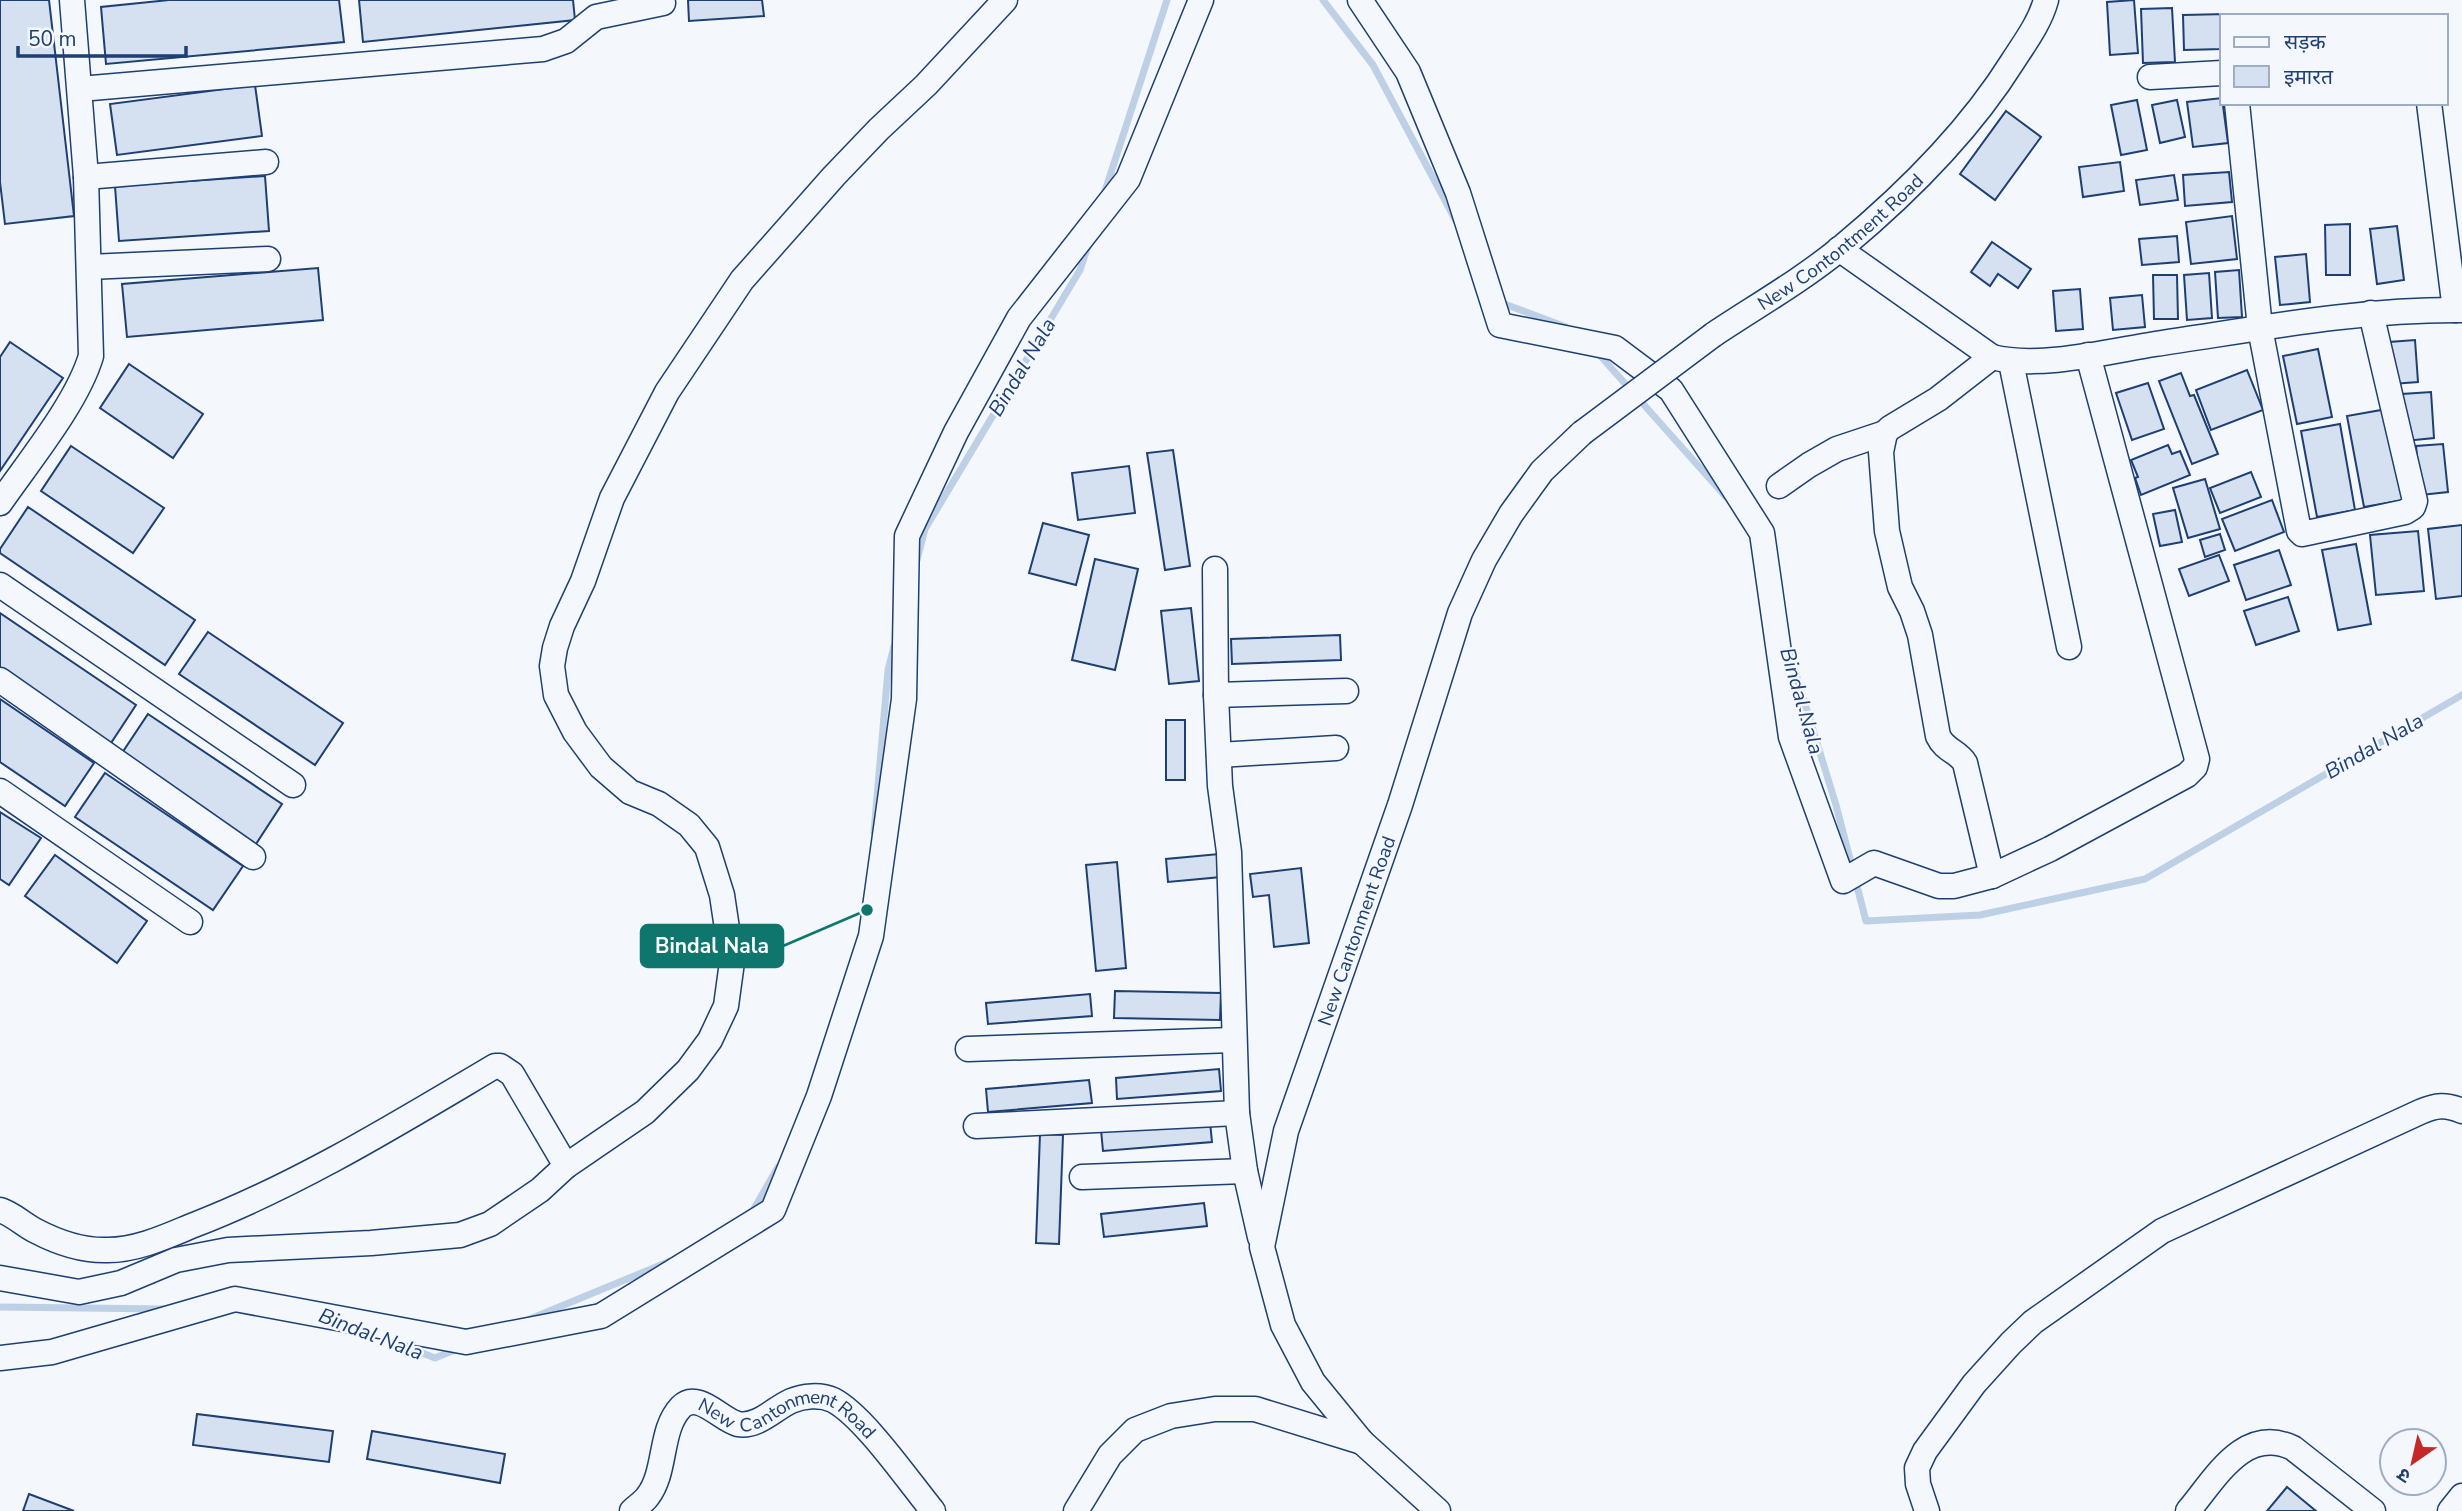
<svg xmlns="http://www.w3.org/2000/svg" width="2462" height="1511" viewBox="0 0 2462 1511" font-family="'Nunito Sans','Noto Sans Devanagari',sans-serif">
	<style>
		.lines { fill: none; stroke-linecap: round; stroke-linejoin: round }
		.stream { stroke: #bed0e5; stroke-width: 7 }
		.building { fill: #d5e0f0; stroke: #1d3f73; stroke-width: 2 }
		.minor-casing { stroke: #1d3f73; stroke-width: 27 }
		.minor { stroke: #f4f7fb; stroke-width: 24 }
		.minor-bridge-casing { stroke: #1d3f73; stroke-width: 27; stroke-linecap: butt }
		.minor-bridge { stroke: #f4f7fb; stroke-width: 24 }
		.labels { text-anchor: middle; stroke-width: 5; stroke-linejoin: round; paint-order: stroke }
		.street-label { font-size: 19px; fill: #1d3f73; stroke: #f4f7fb }
		.water-label { font-size: 21px; font-style: italic; fill: #1d3f73; stroke: #f4f7fb }
		.leader { fill: none; stroke: #0f766e; stroke-width: 2.5 }
		.callout-dot { fill: #0f766e; stroke: #f4f7fb; stroke-width: 2.5 }
		.callout { fill: #0f766e; stroke: #0f766e; stroke-width: 2.5 }
		.callout-label { font-size: 21px; text-anchor: middle; font-weight: bold; fill: #fff }
	</style>
	<rect width="100%" height="100%" fill="#f4f7fb"/>
	<g class="lines">
		<!-- stream -->
		<g class="stream">
			<path d="M1323 0 1373 65 1456 221"/>
			<path d="M1104 194 1167 0"/>
			<path d="M1499 302 1566 327"/>
			<path d="M1596 351 1726 497"/>
			<path d="M917 560 925 529 1080 270 1088 246"/>
			<path d="M1791 658 1836 805 1866 921 1980 915 2145 879 2462 695"/>
			<path d="M874 832 888 670 894 646"/>
			<path d="M751 1214 778 1167"/>
			<path d="M0 1307 164 1309"/>
			<path d="M530 1319 668 1262"/>
			<path d="M384 1338 435 1358 457 1349"/>
		</g>
	</g>
	<!-- building -->
	<g class="building">
		<path d="M0 0H49L74 216 5 224 0 182Z"/>
		<path d="M169 0H339L344 42 106 64 101 7Z"/>
		<path d="M359 0H573L575 20 363 42Z"/>
		<path d="M688 0H762L764 16 689 21Z"/>
		<path d="M2134 0 2138 53 2110 55 2107 2Z"/>
		<path d="M2172 8 2175 62 2143 63 2141 9Z"/>
		<path d="M2227 14V16H2222V49L2184 50 2183 15Z"/>
		<path d="M255 85 262 136 117 155 110 104Z"/>
		<path d="M2222 98 2228 143 2193 147 2187 102Z"/>
		<path d="M2137 100 2147 150 2121 155 2111 105Z"/>
		<path d="M2177 100 2185 137 2160 143 2152 105Z"/>
		<path d="M2006 111 2041 137 1995 200 1960 174Z"/>
		<path d="M2120 162 2124 191 2083 197 2079 167Z"/>
		<path d="M2229 172 2232 202 2185 206 2183 175Z"/>
		<path d="M2174 175 2178 200 2140 205 2136 180Z"/>
		<path d="M265 176 269 231 119 241 115 186Z"/>
		<path d="M2232 216 2237 259 2191 264 2186 222Z"/>
		<path d="M2350 224V275H2326L2325 225Z"/>
		<path d="M2397 226 2404 280 2377 284 2370 229Z"/>
		<path d="M2177 236 2179 262 2142 265 2139 239Z"/>
		<path d="M1992 242 2031 269 2018 288 1998 274 1990 286 1971 272Z"/>
		<path d="M2306 254 2310 302 2280 305 2275 257Z"/>
		<path d="M318 268 323 320 127 337 122 284Z"/>
		<path d="M2239 270 2242 317 2218 318 2215 272Z"/>
		<path d="M2209 273 2212 318 2187 320 2184 275Z"/>
		<path d="M2153 275H2177L2178 319H2154Z"/>
		<path d="M2080 289 2083 329 2056 331 2053 291Z"/>
		<path d="M2142 295 2145 327 2113 330 2110 298Z"/>
		<path d="M2415 340 2418 382 2392 384 2389 342Z"/>
		<path d="M10 342 63 378 0 471V357Z"/>
		<path d="M2318 349 2332 417 2297 424 2283 356Z"/>
		<path d="M129 364 203 414 173 458 100 408Z"/>
		<path d="M2247 370 2263 410 2211 430 2196 390Z"/>
		<path d="M2181 373 2190 396 2194 395 2218 454 2192 464 2159 381Z"/>
		<path d="M2148 383 2164 429 2132 440 2116 393Z"/>
		<path d="M2431 392 2434 438 2405 441 2402 394Z"/>
		<path d="M2387 409 2404 500 2364 507 2347 416Z"/>
		<path d="M2340 424 2355 510 2317 517 2301 431Z"/>
		<path d="M2443 444 2448 492 2421 495 2416 446Z"/>
		<path d="M2168 445 2172 454 2180 451 2190 475 2141 495 2135 478 2138 477 2131 460Z"/>
		<path d="M71 446 164 508 133 553 41 491Z"/>
		<path d="M1173 450 1190 566 1165 570 1147 453Z"/>
		<path d="M1129 466 1135 513 1078 520 1072 473Z"/>
		<path d="M2251 472 2261 497 2220 513 2210 488Z"/>
		<path d="M2205 479 2220 529 2188 538 2173 488Z"/>
		<path d="M2272 500 2284 532 2235 551 2222 519Z"/>
		<path d="M28 507 195 620 165 665 0 553V549Z"/>
		<path d="M2175 510 2182 542 2160 546 2153 514Z"/>
		<path d="M1043 523 1089 535 1076 585 1029 573Z"/>
		<path d="M2462 525V596L2436 599 2428 529Z"/>
		<path d="M2418 531 2424 591 2376 595 2370 535Z"/>
		<path d="M2220 534 2225 550 2205 557 2200 540Z"/>
		<path d="M2356 544 2371 624 2338 630 2322 550Z"/>
		<path d="M2279 550 2291 585 2246 600 2234 565Z"/>
		<path d="M2219 555 2229 581 2189 596 2179 569Z"/>
		<path d="M1095 559 1138 569 1115 670 1072 660Z"/>
		<path d="M2288 597 2299 631 2256 645 2244 611Z"/>
		<path d="M1191 608 1199 681 1169 684 1161 611Z"/>
		<path d="M0 613 136 705 109 746 0 672Z"/>
		<path d="M208 632 343 723 315 765 179 674Z"/>
		<path d="M1340 635 1341 660 1232 664 1231 639Z"/>
		<path d="M0 699 94 763 65 806 0 762Z"/>
		<path d="M148 714 282 804 254 847 120 756Z"/>
		<rect x="1166" y="720" width="19" height="60"/>
		<path d="M105 773 243 866 213 910 75 817Z"/>
		<path d="M0 812 41 838 9 885 0 879Z"/>
		<path d="M1219 854 1221 877 1168 882 1166 859Z"/>
		<path d="M55 855 147 921 117 963 25 896Z"/>
		<path d="M1117 862 1126 968 1096 971 1086 865Z"/>
		<path d="M1301 868 1309 943 1274 947 1269 895 1253 897 1250 874Z"/>
		<path d="M1115 991 1221 993 1220 1020 1114 1018Z"/>
		<path d="M1090 994 1092 1016 988 1024 986 1003Z"/>
		<path d="M1219 1069 1221 1091 1117 1099 1116 1078Z"/>
		<path d="M1089 1080 1092 1103 988 1112 986 1089Z"/>
		<path d="M1210 1122 1212 1142 1103 1151 1101 1130Z"/>
		<path d="M1040 1134 1063 1135 1059 1244 1036 1243Z"/>
		<path d="M1204 1203 1207 1226 1104 1237 1101 1214Z"/>
		<path d="M197 1414 333 1431 329 1462 193 1445Z"/>
		<path d="M372 1431 505 1454 500 1483 367 1459Z"/>
		<path d="M2287 1487 2316 1511H2267Z"/>
		<path d="M29 1494 74 1511H23Z"/>
	</g>
	<g class="lines">
		<!-- minor casing -->
		<g class="minor-casing">
			<g id="minor">
				<path d="M1360 0 1408 72 1458 193 1500 325 1615 348 1671 390 1762 533 1791 737 1843 881 1874 863 1939 886H1954L1992 876 2050 849 2187 775 2195 767 2197 759 2088 355"/>
				<path d="M2150 77 2222 73"/>
				<path d="M80 89 543 49 566 41 596 17 663 3"/>
				<path d="M2237 103 2260 328 2299 531 2302 534 2405 512 2413 507 2415 501 2371 313"/>
				<path d="M2429 103 2455 310"/>
				<path d="M86 177 266 162"/>
				<path d="M1839 249 1992 357C2039 369 2106 352 2155 344 2257 329 2359 309 2462 310"/>
				<path d="M89 267 268 259"/>
				<path id="s1" d="M1713 335C1755 307 1802 280 1841 248 1906 194 1968 133 2013 61 2026 41 2040 22 2046 0"/>
				<path d="M1992 357 1938 399 1890 428 1885 433 1881 452 1887 531 1900 587 1912 611 1920 635 1938 736C1945 751 1958 751 1965 763L1992 876"/>
				<path d="M2011 362 2069 647"/>
				<path d="M1779 486 1809 465 1837 449 1885 433"/>
				<path d="M0 503C29 461 77 403 91 356L86 177 72 0"/>
				<path d="M1215 569 1216 695 1220 786 1229 852 1237 1113 1245 1171 1260 1237"/>
				<path d="M0 585 293 785"/>
				<path d="M0 680 253 857"/>
				<path d="M1216 695 1346 691"/>
				<path d="M1219 755 1336 748"/>
				<path d="M0 791 190 922"/>
				<path d="M968 1049 1233 1040"/>
				<path d="M976 1126 1237 1113"/>
				<path d="M1082 1177 1245 1171"/>
				<path d="M0 1210C13 1214 24 1225 36 1231 57 1242 84 1251 108 1250 138 1250 167 1236 194 1225 300 1184 397 1124 495 1066H500L512 1074 566 1166"/>
				<path d="M0 1278 79 1292 121 1283 176 1260 228 1250 371 1243 460 1235 490 1224 540 1190 566 1166 645 1112 688 1070 710 1040 726 1006 732 962 722 895 707 847 689 825 659 804 630 792 601 767 575 732 556 695 552 666 555 648 562 626 583 581 612 498 667 392 742 280 834 176 879 129 926 85 1005 0"/>
				<path d="M0 1358 52 1352 235 1299 466 1342 601 1316 773 1210 819 1096 871 936 904 699 907 536 956 432 1019 318 1128 179 1201 0"/>
				<path id="s2" d="M632 1511C637 1506 644 1502 648 1496 667 1471 659 1430 681 1407 698 1390 721 1420 738 1424 757 1428 775 1408 791 1401 803 1396 820 1394 833 1400 864 1416 909 1482 933 1511"/>
				<path d="M1076 1511 1110 1455 1135 1430 1171 1416 1215 1409H1255L1362 1442"/>
				<path id="s3" d="M1438 1511 1362 1442 1313 1382 1283 1325 1262 1247 1286 1131 1400 805 1460 613 1484 560 1511 514 1542 471 1582 433"/>
				<path d="M1927 1511 1918 1484 1917 1468 1925 1451 1974 1384 2011 1343 2033 1322 2162 1231 2420 1112C2436 1105 2446 1104 2462 1111"/>
				<path d="M2188 1511C2216 1478 2244 1425 2293 1448L2373 1511"/>
				<path d="M2450 1511 2462 1496"/>
			</g>
		</g>
		<!-- minor -->
		<use href="#minor" class="minor"/>
		<!-- minor-bridge casing -->
		<g class="minor-bridge-casing">
			<path id="minor-bridge" d="M1582 433 1713 335"/>
		</g>
		<!-- minor-bridge -->
		<use href="#minor-bridge" class="minor-bridge"/>
	</g>
	<g class="labels">
		<!-- street labels -->
		<g class="street-label">
			<text dy="7" stroke="none"><textPath href="#s1" startOffset="158">New Contontment Road</textPath></text>
			<text dy="7" stroke="none"><textPath href="#s3" startOffset="656">New Cantonment Road</textPath></text>
			<text dy="7" stroke="none"><textPath href="#s2" startOffset="238">New Cantonment Road</textPath></text>
		</g>
		<!-- water labels -->
		<g class="water-label">
			<text transform="translate(1022 367) rotate(-59)" y="7">Bindal Nala</text>
			<text transform="translate(1802 701) rotate(74)" y="7">Bindal Nala</text>
			<text transform="translate(2374 746) rotate(-30)" y="7">Bindal Nala</text>
			<text transform="translate(371 1334) rotate(21)" y="7">Bindal Nala</text>
		</g>
	</g>
	<!-- callouts -->
	<path class="leader" d="M867 910L783 946"/>
	<circle class="callout-dot" cx="867" cy="910" r="7"/>
	<rect class="callout" x="641" y="925" width="142" height="42" rx="7"/>
	<g class="callout-label">
		<text x="712" y="953">Bindal Nala</text>
	</g>
	<!-- legend -->
	<rect x="2220" y="14" width="228" height="91" fill="#f4f7fb" stroke="#9eadc5" stroke-width="2"/>
	<rect x="2234" y="37" width="35" height="10" fill="#f4f7fb" stroke="#9eadc5" stroke-width="2"/>
	<text x="2284" y="49" font-size="21" fill="#1d3f73">सड़क</text>
	<rect x="2234" y="66" width="35" height="21" fill="#d5e0f0" stroke="#9eadc5" stroke-width="2"/>
	<text x="2284" y="84" font-size="21" fill="#1d3f73">इमारत</text>
	<!-- north arrow -->
	<g transform="translate(2413 1462) rotate(214)"><circle r="33" fill="#f4f7fb" stroke="#9eadc5" stroke-width="2"/>
	<path d="M0-5L12 26L0 18L-12 26Z" fill="#c62828"/>
	<text y="-10" font-size="19" font-weight="bold" text-anchor="middle" fill="#1d3f73">उ</text>
	</g>
	<!-- scale -->
	<path d="M18 46v10h168v-10" fill="none" stroke="#1d3f73" stroke-width="3.5"/>
	<text x="28" y="46" font-size="21" fill="#1d3f73" stroke="#f4f7fb" stroke-width="5" paint-order="stroke">50 m</text>
</svg>
